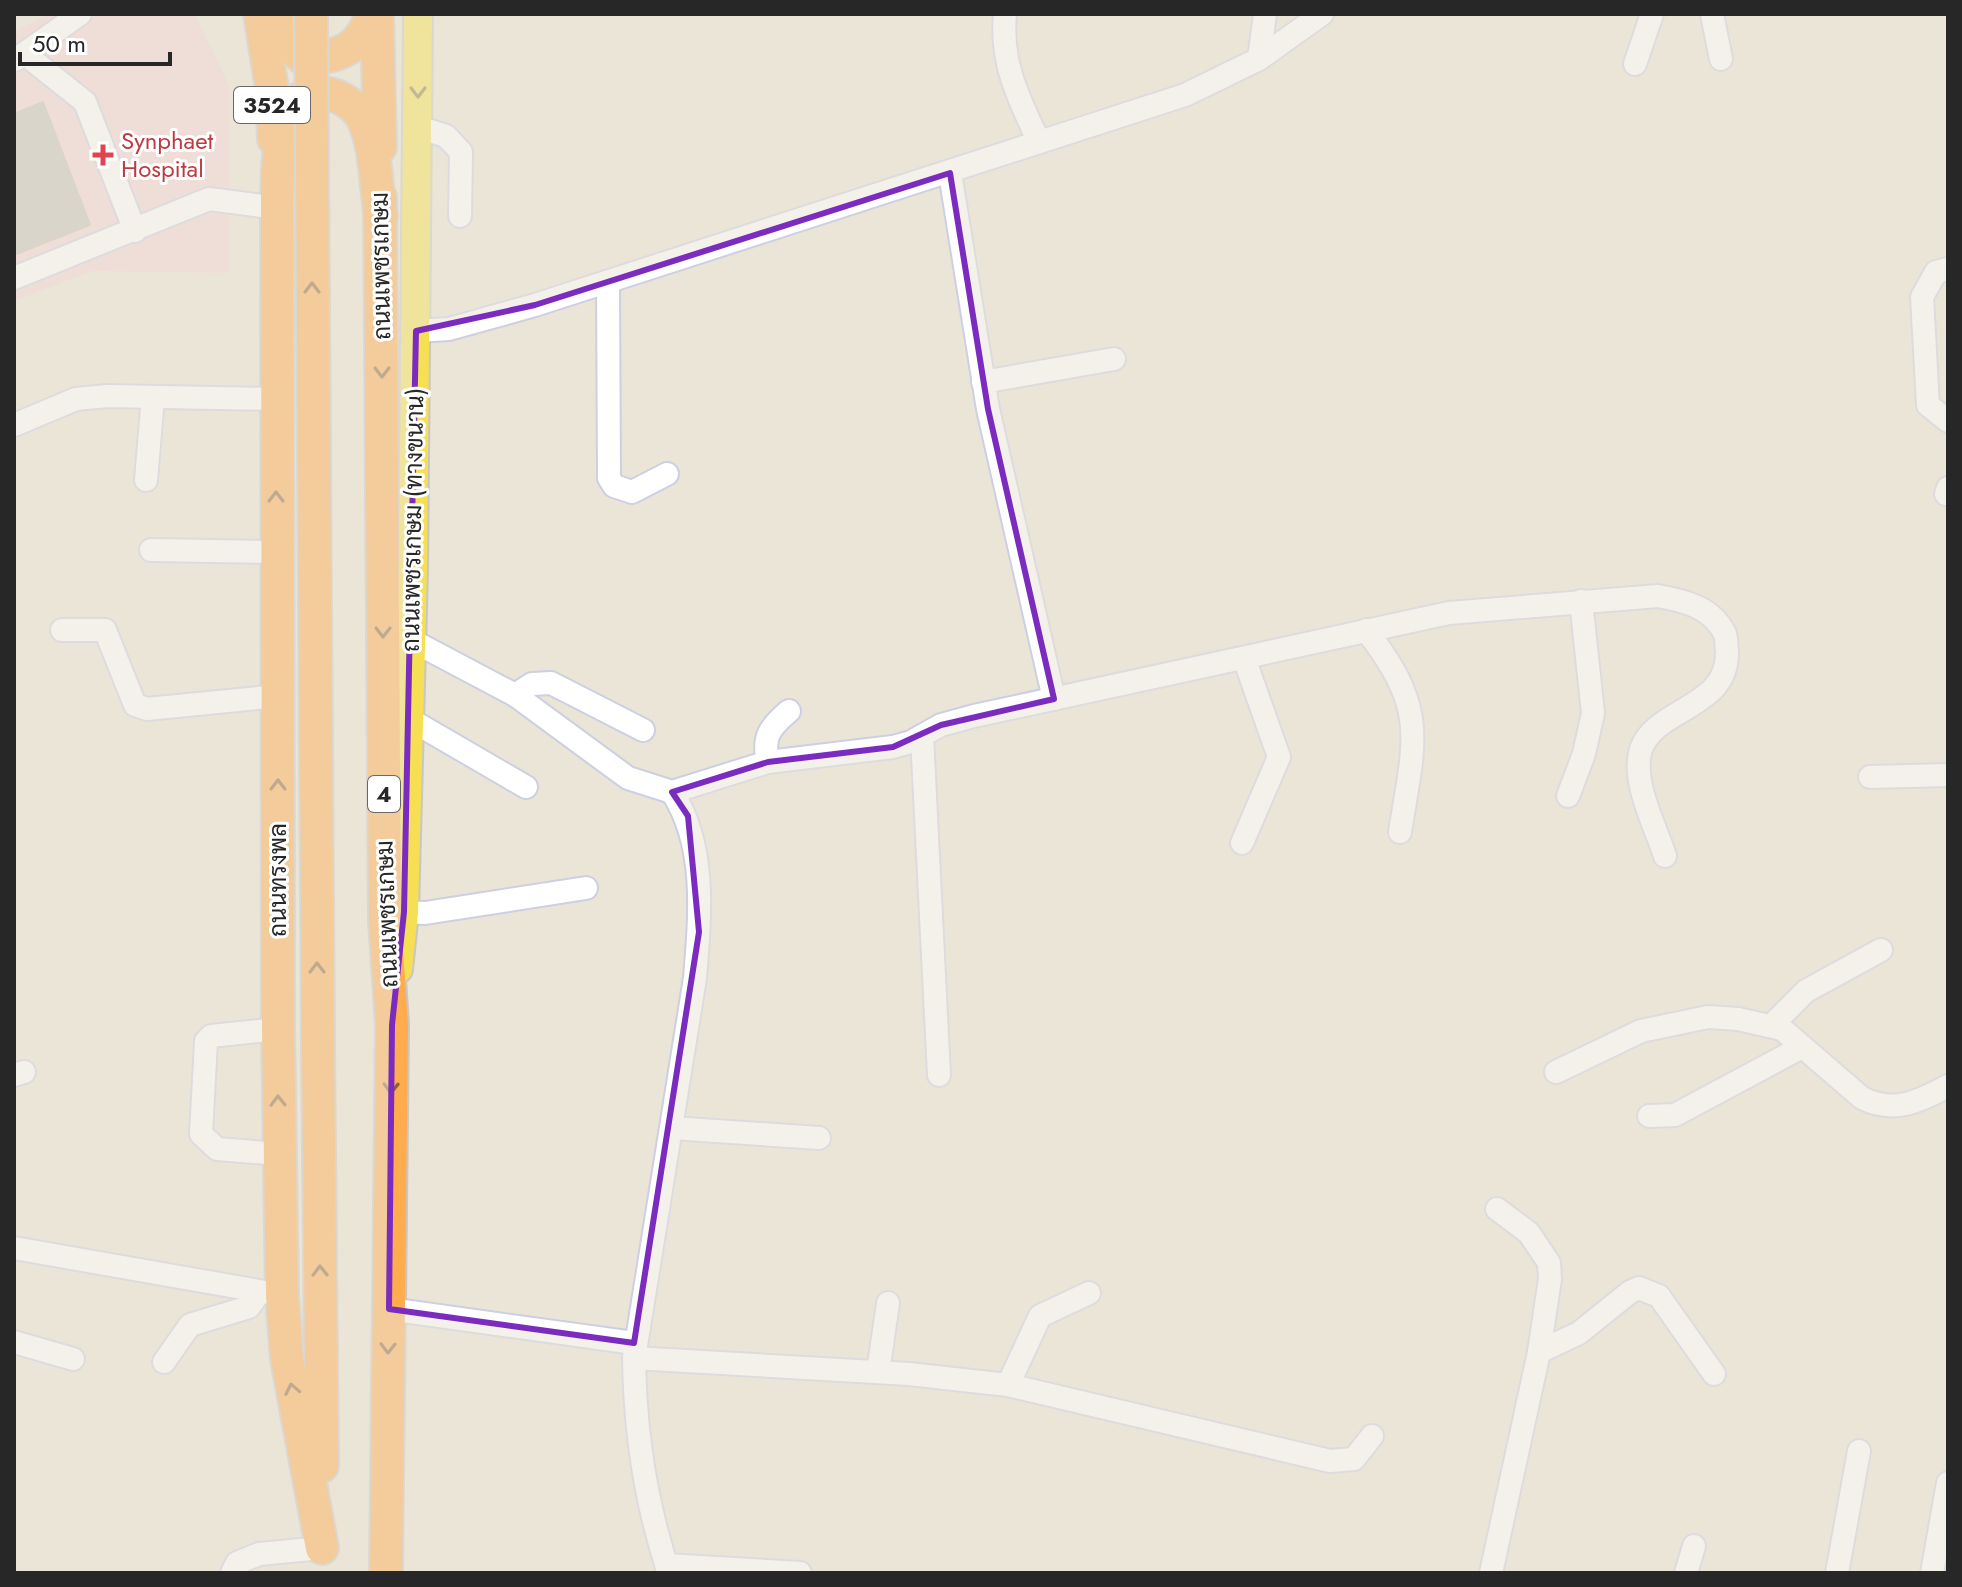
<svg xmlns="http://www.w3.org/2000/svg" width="1962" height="1587" viewBox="0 0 1962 1587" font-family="Jost,Sarabun,sans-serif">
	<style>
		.medical { fill: #f3d6d4 }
		.building { fill: #c6c1b8; stroke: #c6c1b2; stroke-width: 2 }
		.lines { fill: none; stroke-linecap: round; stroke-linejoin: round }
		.minor-casing { stroke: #cdcfe2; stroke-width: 26 }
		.major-casing { stroke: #c7c7c7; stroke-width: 32 }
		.highway-casing { stroke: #c7c7c7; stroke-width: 36 }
		.minor { stroke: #fff; stroke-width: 22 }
		.major { stroke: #f6df52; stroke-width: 28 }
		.highway { stroke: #ffac4f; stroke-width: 32 }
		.highway-bridge-casing { stroke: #c7c7c7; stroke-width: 36; stroke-linecap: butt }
		.highway-bridge { stroke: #ffac4f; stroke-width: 32 }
		.oneway { stroke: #8e833c }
		.oneway2 { stroke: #886339 }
		.marked { fill: none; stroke: #7b2cbf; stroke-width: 6; stroke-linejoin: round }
		.health-dot { fill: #e0444e; stroke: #fff; stroke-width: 3 }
		.labels { text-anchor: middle; stroke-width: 6; stroke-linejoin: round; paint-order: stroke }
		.shield { fill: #fff; stroke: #686868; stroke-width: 2 }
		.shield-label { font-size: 22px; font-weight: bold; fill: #272727 }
		.health-label { font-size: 24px; fill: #be3a42; stroke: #fff; text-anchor: start }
		.street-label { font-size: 24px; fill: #272727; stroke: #fff }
	</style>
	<rect width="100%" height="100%" fill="#ebe5d8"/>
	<!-- medical -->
	<path class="medical" d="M49 14H195L229 85V273L93 271 14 301V31Z"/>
	<!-- building -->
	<path class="building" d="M43 102 90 225 14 255V114Z"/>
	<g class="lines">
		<!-- minor casing -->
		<g class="minor-casing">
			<g id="minor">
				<path d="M1005 14C1000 63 1019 99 1039 142"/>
				<path d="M1712 14 1721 59"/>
				<path d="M26 55 85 102 135 231"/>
				<path d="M1259 59 1265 14"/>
				<path d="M15 60 80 14"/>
				<path d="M1635 64 1652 14"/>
				<path d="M418 127 446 136 461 152 460 216"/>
				<path d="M950 173 988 409 1054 699"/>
				<path d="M1948 269 1936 272 1922 297 1928 405 1948 421"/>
				<path d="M14 278 209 199 277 208"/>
				<path d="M608 282 609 478 614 486 632 492 667 474"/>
				<path d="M416 331 449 329 535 305 1185 95 1259 59 1322 14"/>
				<path d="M983 382 1114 359"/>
				<path d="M14 425 76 399 107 396 277 399"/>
				<path d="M146 480 153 397"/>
				<path d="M1946 494 1948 488"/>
				<path d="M151 550 276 552"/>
				<path d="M62 630H105L135 705 147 709 278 696"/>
				<path d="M1366 630C1428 710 1415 738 1400 832"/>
				<path d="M411 640 515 695 628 778 672 792 768 762 893 747 911 742 941 725 974 716 1449 613 1658 596C1685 601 1712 607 1725 634 1727 640 1726 646 1727 652 1728 709 1656 707 1641 749 1631 781 1655 825 1665 856"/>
				<path d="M515 695 532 684 551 683 643 730"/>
				<path d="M409 719 526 787"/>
				<path d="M922 736 939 1075"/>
				<path d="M768 762C762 737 770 727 789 711"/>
				<path d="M1870 777 1948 775"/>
				<path d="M1568 796 1584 754 1593 713 1581 601"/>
				<path d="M1242 843 1279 757 1244 658"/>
				<path d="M404 912 425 913 586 888"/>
				<path d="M1773 1024 1806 991 1881 950"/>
				<path d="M278 1029 211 1036 206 1041 201 1134 217 1149 279 1154"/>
				<path d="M1556 1072 1641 1031 1708 1017 1738 1019 1782 1029 1862 1098C1894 1114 1918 1102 1948 1086"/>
				<path d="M14 1075 24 1072"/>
				<path d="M1649 1116 1675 1115 1802 1047"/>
				<path d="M672 1128 819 1138"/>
				<path d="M14 1248 282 1295"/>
				<path d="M389 1309 634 1343"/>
				<path d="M14 1342 73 1359"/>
				<path d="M1539 1352 1579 1333 1630 1292 1639 1288 1659 1296 1714 1374"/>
				<path d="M634 1358 909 1374 1008 1385 1040 1316 1089 1293"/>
				<path d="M164 1362 190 1325 249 1307 259 1293"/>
				<path d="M878 1372 888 1303"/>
				<path d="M1008 1385 1330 1461 1354 1459 1372 1436"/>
				<path d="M666 1565 800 1573"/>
				<path d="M232 1573 237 1563 259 1554 322 1548"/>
				<path d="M669 1573C645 1502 635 1432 634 1358L695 978C700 916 707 846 672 792"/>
				<path d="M1491 1573 1539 1352 1550 1279 1549 1263 1529 1233 1497 1209"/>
				<path d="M1686 1573 1694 1546"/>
				<path d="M1837 1573 1859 1451"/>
				<path d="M1932 1573 1948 1483"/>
			</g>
		</g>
		<!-- major casing -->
		<g class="major-casing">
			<path id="major" d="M398 969 404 912 413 570 418 14"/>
		</g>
		<!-- highway casing -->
		<g class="highway-casing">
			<g id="highway">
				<path d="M260 14 272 89 274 139"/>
				<path d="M274 14 288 44 303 58C336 59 362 49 371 14"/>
				<path d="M377 14 380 147"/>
				<path d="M380 197 385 920 392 1025 386 1573"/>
				<path d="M318 1046 322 1466"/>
				<path d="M322 1548 287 1359 282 1295 278 1029 277 198C279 163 274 82 330 94 342 97 357 107 363 119 377 147 375 186 381 216"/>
			</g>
		</g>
		<!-- minor -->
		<use href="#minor" class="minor"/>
		<!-- major -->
		<use href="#major" class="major"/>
		<!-- highway -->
		<use href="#highway" class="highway"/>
		<!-- highway-bridge casing -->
		<g class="highway-bridge-casing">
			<path id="highway-bridge" d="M311 14 318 1046"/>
		</g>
		<!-- highway-bridge -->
		<use href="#highway-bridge" class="highway-bridge"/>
	</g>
	<!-- one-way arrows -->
	<defs><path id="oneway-chevron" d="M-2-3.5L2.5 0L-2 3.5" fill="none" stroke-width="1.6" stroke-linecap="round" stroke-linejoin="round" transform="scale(2)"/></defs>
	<use class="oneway" href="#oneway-chevron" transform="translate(418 92) rotate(90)"/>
	<g class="oneway2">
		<use href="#oneway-chevron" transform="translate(312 288) rotate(-90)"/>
		<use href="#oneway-chevron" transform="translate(382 372) rotate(90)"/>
		<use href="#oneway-chevron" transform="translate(276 497) rotate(-90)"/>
		<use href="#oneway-chevron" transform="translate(383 632) rotate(90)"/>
		<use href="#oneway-chevron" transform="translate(278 785) rotate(-90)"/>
		<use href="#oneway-chevron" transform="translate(317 968) rotate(-90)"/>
		<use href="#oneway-chevron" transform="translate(391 1088) rotate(91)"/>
		<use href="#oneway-chevron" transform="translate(278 1101) rotate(-91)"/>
		<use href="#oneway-chevron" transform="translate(320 1271) rotate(-91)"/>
		<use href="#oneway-chevron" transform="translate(388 1348) rotate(91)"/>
		<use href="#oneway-chevron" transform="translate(292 1389) rotate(-101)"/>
	</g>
	<!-- marked area -->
	<path d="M0 0H1962V1587H0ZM950 173 988 409 1054 699 941 725 893 747 768 762 672 792 688 816 699 932 634 1343 389 1309 392 1025 404 912 416 331 535 305Z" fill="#ebe5d8" fill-opacity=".55" fill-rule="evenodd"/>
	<path class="marked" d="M950 173 988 409 1054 699 941 725 893 747 768 762 672 792 688 816 699 932 634 1343 389 1309 392 1025 404 912 416 331 535 305Z"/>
	<!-- markers -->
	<path class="health-dot" d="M99 143h8v8h8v8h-8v8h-8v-8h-8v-8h8z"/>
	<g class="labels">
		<!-- shield labels -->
		<g class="shield">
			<rect x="234" y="87" width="76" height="36" rx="6"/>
			<rect x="368" y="776" width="32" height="36" rx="6"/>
		</g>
		<g class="shield-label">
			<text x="272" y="113">3524</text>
			<text x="384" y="802">4</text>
		</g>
		<!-- health labels -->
		<g class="health-label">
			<text x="121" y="149">Synphaet<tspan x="121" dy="28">Hospital</tspan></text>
		</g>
		<!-- street labels -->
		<g class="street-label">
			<text transform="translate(381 266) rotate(-91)" y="8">ถนนเพชรเกษม</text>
			<text transform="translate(413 520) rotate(-89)" y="8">ถนนเพชรเกษม (ทางขนาน)</text>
			<text transform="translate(278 880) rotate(-90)" y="8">ถนนทรงพล</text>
			<text transform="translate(387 914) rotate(-92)" y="8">ถนนเพชรเกษม</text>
		</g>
	</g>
	<!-- border -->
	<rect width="1962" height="1587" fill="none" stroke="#272727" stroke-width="32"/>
	<!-- scale -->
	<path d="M20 52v12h150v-12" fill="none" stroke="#272727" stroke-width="4"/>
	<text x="32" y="52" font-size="24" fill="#272727" stroke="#ffffff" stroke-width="6" paint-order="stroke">50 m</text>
</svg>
